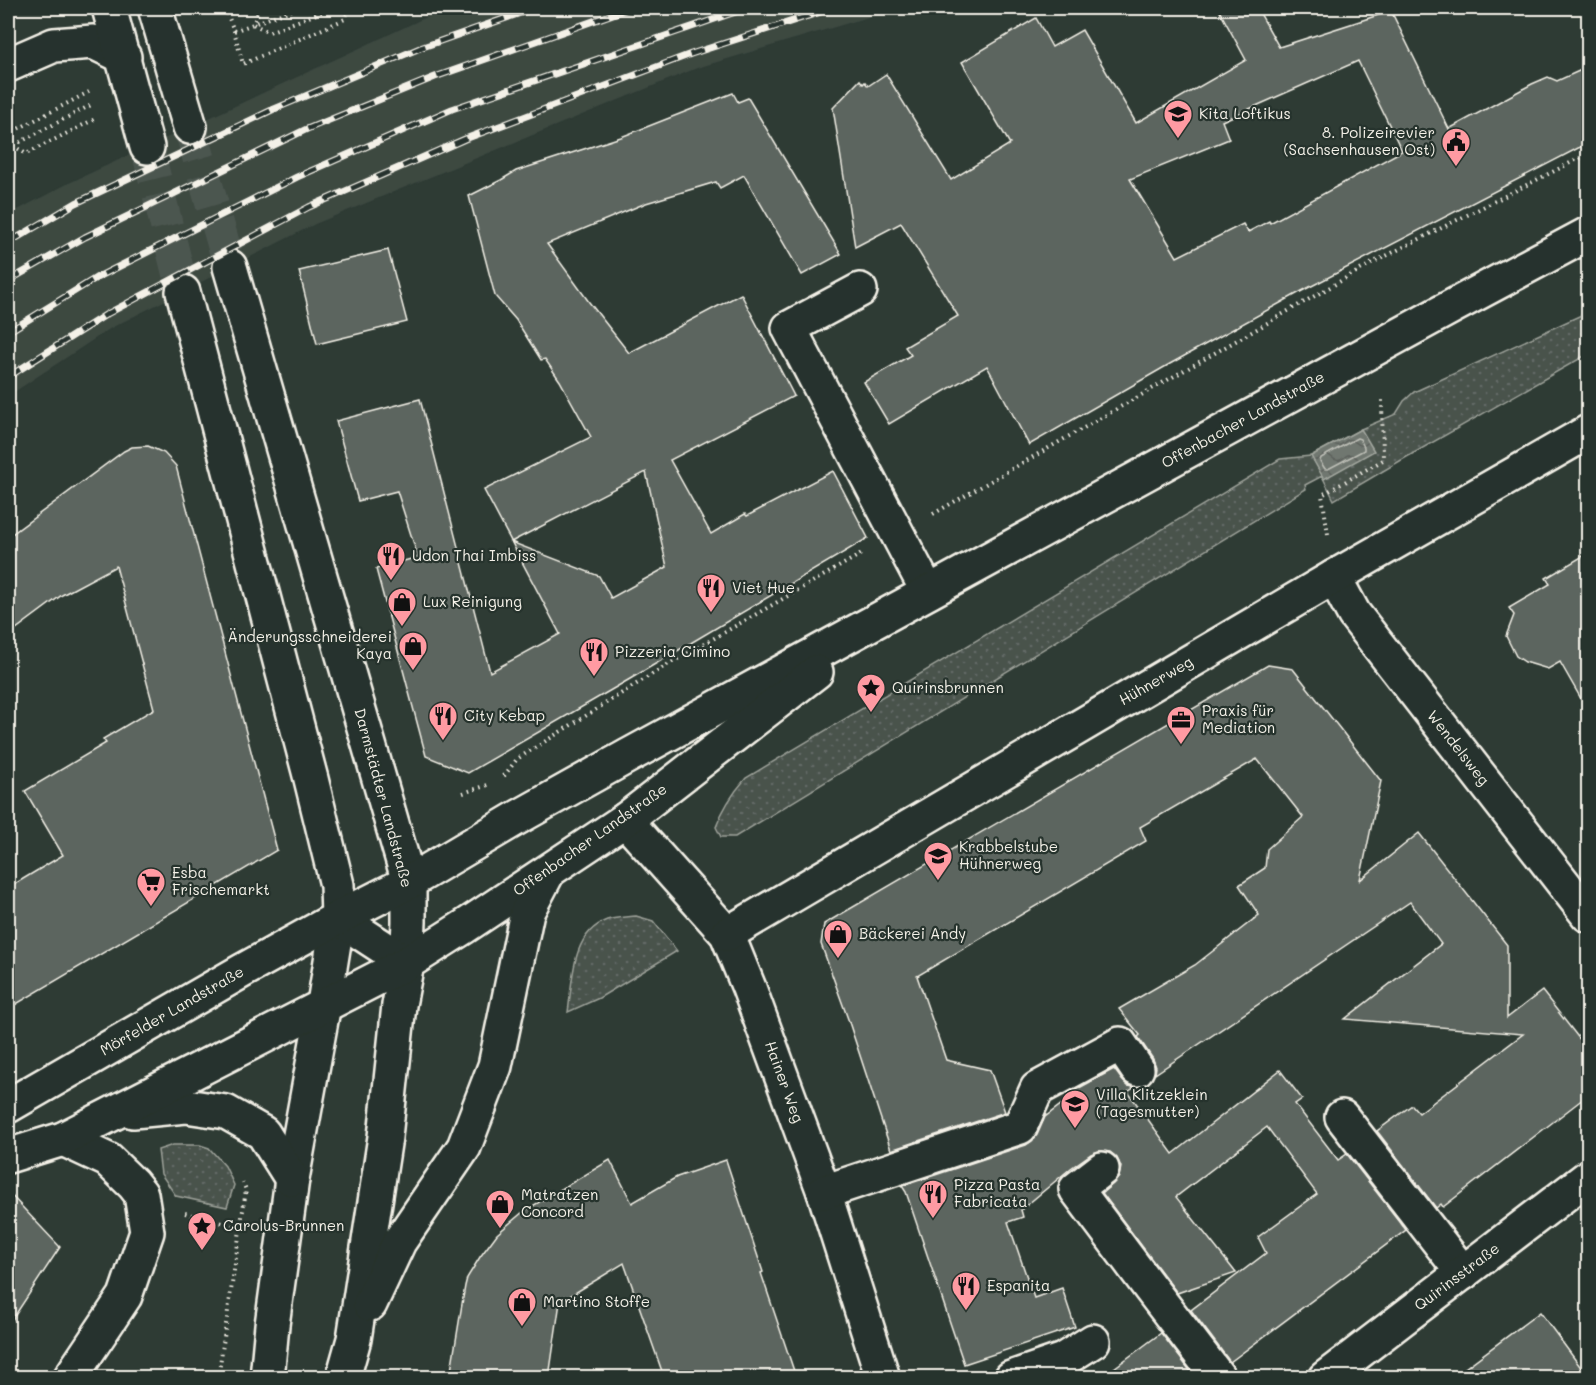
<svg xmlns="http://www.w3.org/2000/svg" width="1596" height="1385" viewBox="0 0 1596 1385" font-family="Mali,sans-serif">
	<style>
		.built { fill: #3c4841 }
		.grass { fill: url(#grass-dots); stroke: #9ea29a; stroke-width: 1.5 }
		.water { fill: url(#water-waves); stroke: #a4a8a0; stroke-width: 1.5 }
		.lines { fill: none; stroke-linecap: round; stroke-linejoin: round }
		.shore { stroke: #bfc0b8; stroke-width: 1.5 }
		.building { fill: #5c655e; stroke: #f4f1e8; stroke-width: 1.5; fill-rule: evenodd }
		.major-tunnel { stroke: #4c564f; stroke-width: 33; stroke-dasharray: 33 16; stroke-linecap: butt }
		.minor-casing { stroke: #f4f1e8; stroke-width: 38 }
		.major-casing { stroke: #f4f1e8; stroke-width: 38 }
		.path { stroke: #f4f1e8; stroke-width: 4; stroke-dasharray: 1.5 4.5; stroke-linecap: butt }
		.minor { stroke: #26332d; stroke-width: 33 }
		.major { stroke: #26332d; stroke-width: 33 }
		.rail-casing { stroke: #f4f1e8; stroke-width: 7 }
		.rail { stroke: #26332d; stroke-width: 4.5; stroke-dasharray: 14; stroke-linecap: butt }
		.labels { text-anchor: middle; stroke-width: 4.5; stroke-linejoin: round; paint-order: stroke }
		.poi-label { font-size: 15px; fill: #f4f1e8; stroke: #26332d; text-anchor: start }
		.street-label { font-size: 15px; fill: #f4f1e8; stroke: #26332d }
	</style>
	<defs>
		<pattern id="grass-dots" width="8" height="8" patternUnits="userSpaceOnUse" patternTransform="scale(1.5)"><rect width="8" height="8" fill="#48524c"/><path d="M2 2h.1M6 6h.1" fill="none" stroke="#636b66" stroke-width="1.8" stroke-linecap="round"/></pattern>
		<pattern id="water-waves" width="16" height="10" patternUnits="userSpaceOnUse" patternTransform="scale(1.5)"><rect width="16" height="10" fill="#6f7770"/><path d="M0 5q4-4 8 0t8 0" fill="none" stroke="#5c605b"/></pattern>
	</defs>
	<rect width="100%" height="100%" fill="#2e3b34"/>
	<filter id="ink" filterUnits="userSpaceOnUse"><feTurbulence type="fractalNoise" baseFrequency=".0167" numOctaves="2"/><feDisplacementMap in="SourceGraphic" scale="12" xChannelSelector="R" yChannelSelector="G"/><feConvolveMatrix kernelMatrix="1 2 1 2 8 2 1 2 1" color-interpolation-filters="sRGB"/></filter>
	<g filter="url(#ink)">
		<!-- built -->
		<path class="built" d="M446 8H899L697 68 315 224 111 328 8 396V215L69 183Z"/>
		<!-- grass -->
		<g class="grass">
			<path d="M1588 312V354L1405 458 1334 500 1322 476 1305 485 1306 489 735 837H721L716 827C723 808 733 793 746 778L1280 459 1311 456 1361 429 1396 414 1404 401 1414 392Z"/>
			<path d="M636 916 653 921 677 951 599 998 568 1012C573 979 571 934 607 920 616 917 627 917 636 916Z"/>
			<path d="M173 1145H200L209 1148 225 1166 234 1185 227 1207 176 1196 161 1174 158 1150Z"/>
		</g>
		<!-- water -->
		<path class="water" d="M1361 429 1374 451 1324 479 1311 456Z"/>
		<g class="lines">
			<!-- shore -->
			<path class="shore" d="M1357 438 1360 439 1364 447V450L1328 469H1325L1320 461 1321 458Z"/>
		</g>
		<!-- building -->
		<g class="building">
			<path d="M1218 8H1257L1279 47 1391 11 1449 129 1532 84 1548 77 1557 81 1588 67V143L1302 291 1168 365 1029 445 987 366 889 424 864 382 911 355 905 347 958 316 901 223 855 247 833 108 860 80 863 84 865 82 868 86 886 74 951 180 1010 144 962 62 1036 18 1052 47 1082 30 1136 123 1246 60ZM1358 61 1402 151 1270 223 1269 221 1248 232 1243 224 1177 257 1130 179 1229 139 1222 121Z"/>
			<path d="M733 93 738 102 748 98 841 254 802 275 744 175 720 188 716 182 646 203 547 244 589 302 629 353 741 294 794 396 670 460 711 534 745 514 747 516 833 471 868 538 630 679 468 773 426 756 376 569 418 557 397 491 358 501 336 421 420 399 490 672 560 634 484 490 591 437 560 381 545 359 541 360 516 320 495 296 469 196 501 180 516 171 621 137ZM646 472 667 567 611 598 599 576 511 542Z"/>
			<path d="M388 250 407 322 317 344 299 271Z"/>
			<path d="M148 446 164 453 176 466 277 850 8 1009V888L63 855 25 791 106 743 103 739 154 709 116 566 62 595 8 635V537L124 451 132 447Z"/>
			<path d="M1588 553V711L1560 662 1548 669 1525 662 1516 656 1506 636 1514 615 1509 608 1550 584 1546 578Z"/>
			<path d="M1268 665 1293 669 1381 781 1360 880 1419 833 1507 945V1018L1542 991 1588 1050V1095L1443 1207 1441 1204 1436 1208 1377 1131 1412 1105 1419 1113 1523 1034 1345 1019 1441 944 1410 902 1155 1074 1156 1067 1153 1059 1138 1037 1140 1035 1119 1009 1195 965 1259 915 1239 885 1265 868 1267 849 1303 817 1257 759 1140 827 1146 841 917 976 946 1060 990 1070 1005 1112 891 1150 848 1019 821 944 824 924Z"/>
			<path d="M1114 1069 1122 1080 1128 1086 1135 1087 1128 1092 1173 1154 1280 1070 1302 1099 1295 1104 1338 1160 1347 1154 1406 1230 1230 1362 1191 1310 1266 1253 1258 1237 1317 1194 1267 1127 1176 1197 1236 1273 1177 1293 1102 1193 1113 1184 1119 1177 1121 1167 1117 1158 1110 1152 1099 1151 1091 1154 1071 1168 1021 1210 1023 1217 1008 1222 1034 1298 1062 1288 1075 1327 964 1364 906 1192 902 1186 1026 1145 1032 1141 1037 1135 1045 1117 1067 1100 1068 1094Z"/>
			<path d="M610 1160 632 1203 677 1177 726 1160 763 1272 761 1273 796 1377H664L624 1263 560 1302 549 1377H450L465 1286 467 1278 480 1257 497 1234 524 1211Z"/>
			<path d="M8 1192 60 1247 8 1326Z"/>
			<path d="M1540 1312 1588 1377H1453Z"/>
			<path d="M1161 1333 1195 1377H1102Z"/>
		</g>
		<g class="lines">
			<!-- major-tunnel -->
			<g class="major-tunnel">
				<path d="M190 127 230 267"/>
				<path d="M147 147 183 292"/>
			</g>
			<!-- minor casing -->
			<g class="minor-casing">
				<g id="minor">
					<path d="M8 65 54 45 93 42 124 57"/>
					<path d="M860 290 789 328 928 592"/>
					<path d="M1334 577 1354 614 1588 915"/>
					<path d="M625 820 727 934 749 988 824 1192 883 1378"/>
					<path d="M727 934 1334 577 1588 432"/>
					<path d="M1342 1117 1463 1273"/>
					<path d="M63 1139 108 1160 133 1184 141 1194 147 1232 125 1296 70 1378"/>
					<path d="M1102 1169 1076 1189 1150 1288 1219 1378"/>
					<path d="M824 1192 1020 1127 1037 1089 1120 1044 1137 1069"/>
					<path d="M1011 1378 1063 1360 1093 1341"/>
					<path d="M1325 1378 1588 1177"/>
				</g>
			</g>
			<!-- major casing -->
			<g class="major-casing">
				<g id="major">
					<path d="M109 8 147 147"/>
					<path d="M155 8 190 127"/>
					<path d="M230 267 409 882V922L407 963 399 1005 385 1137 354 1339 343 1378"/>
					<path d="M183 292 311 779 337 885 338 918 324 1004 292 1179 272 1325 267 1378"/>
					<path d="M338 918 407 963"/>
					<path d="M8 1106 242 971 338 918 409 882 517 818 628 756 1455 305 1588 234"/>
					<path d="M133 1111 186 1106 226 1112 263 1133 292 1179"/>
					<path d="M8 1156 63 1139 407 963 464 927 625 820 816 672"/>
					<path d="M370 1304 399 1242 464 1147 495 1066 527 912 547 874"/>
				</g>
			</g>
			<!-- path -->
			<g class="path">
				<path d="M225 8 234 31 243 64 345 19 349 8"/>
				<path d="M260 8 253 24 269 32 327 10"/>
				<path d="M234 31 297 8"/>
				<path d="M8 134 89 92"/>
				<path d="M8 139 20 142 93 104"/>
				<path d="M8 142 26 154 97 118"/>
				<path d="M933 514 1374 262 1588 154"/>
				<path d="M1328 534 1322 495 1383 460 1382 399"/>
				<path d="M504 776 517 759 662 668 863 553"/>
				<path d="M463 793 488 785"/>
				<path d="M185 1213 240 1228"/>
				<path d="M218 1378 246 1190 243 1182"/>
			</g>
			<!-- minor -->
			<use href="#minor" class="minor"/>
			<!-- major -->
			<use href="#major" class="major"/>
			<!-- rail casing -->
			<g class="rail-casing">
				<g id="rail">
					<path d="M8 243 76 203 272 110 420 48 535 8"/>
					<path d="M8 281 85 237 307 129 435 77 630 8"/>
					<path d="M8 332 96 278 297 177 452 109 747 8"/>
					<path d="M8 377 107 314 309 207 465 139 691 54 833 8"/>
				</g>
			</g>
			<!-- rail -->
			<use href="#rail" class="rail"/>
		</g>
	</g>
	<!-- icons -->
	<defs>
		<g id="school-pin" transform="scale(1.5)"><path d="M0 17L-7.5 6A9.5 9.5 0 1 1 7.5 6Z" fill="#ff9aa2" stroke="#26332d"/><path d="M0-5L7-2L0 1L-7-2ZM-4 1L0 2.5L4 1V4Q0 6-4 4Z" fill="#111"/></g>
		<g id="civic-pin" transform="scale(1.5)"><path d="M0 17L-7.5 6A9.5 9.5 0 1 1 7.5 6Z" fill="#ff9aa2" stroke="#26332d"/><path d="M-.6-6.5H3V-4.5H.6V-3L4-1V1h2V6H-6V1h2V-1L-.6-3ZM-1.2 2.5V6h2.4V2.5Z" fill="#111"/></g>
		<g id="restaurant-pin" transform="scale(1.5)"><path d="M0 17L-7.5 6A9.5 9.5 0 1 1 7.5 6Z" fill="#ff9aa2" stroke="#26332d"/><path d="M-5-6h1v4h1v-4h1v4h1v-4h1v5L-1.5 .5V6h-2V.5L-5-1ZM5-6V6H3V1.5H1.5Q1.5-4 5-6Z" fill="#111"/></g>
		<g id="shop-pin" transform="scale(1.5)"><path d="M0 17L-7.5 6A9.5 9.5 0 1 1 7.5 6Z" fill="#ff9aa2" stroke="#26332d"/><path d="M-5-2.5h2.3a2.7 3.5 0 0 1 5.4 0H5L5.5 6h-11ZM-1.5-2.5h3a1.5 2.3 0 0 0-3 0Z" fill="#111"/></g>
		<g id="sight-pin" transform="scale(1.5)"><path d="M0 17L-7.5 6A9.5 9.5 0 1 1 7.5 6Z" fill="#ff9aa2" stroke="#26332d"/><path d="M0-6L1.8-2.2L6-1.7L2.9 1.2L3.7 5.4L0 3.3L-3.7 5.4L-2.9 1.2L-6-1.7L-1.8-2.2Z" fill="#111"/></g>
		<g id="office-pin" transform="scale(1.5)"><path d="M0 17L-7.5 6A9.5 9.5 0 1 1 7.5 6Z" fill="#ff9aa2" stroke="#26332d"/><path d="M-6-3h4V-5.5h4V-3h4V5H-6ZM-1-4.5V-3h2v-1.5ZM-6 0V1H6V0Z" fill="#111"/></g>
		<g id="supermarket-pin" transform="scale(1.5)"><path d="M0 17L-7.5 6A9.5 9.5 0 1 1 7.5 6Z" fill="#ff9aa2" stroke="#26332d"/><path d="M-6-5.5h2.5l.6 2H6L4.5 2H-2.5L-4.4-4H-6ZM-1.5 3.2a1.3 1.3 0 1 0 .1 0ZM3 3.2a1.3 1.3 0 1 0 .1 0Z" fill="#111"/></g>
	</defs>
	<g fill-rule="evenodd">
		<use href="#school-pin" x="1178" y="114"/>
		<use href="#civic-pin" x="1456" y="142"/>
		<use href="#restaurant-pin" x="391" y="556"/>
		<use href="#restaurant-pin" x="711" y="588"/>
		<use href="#shop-pin" x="402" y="602"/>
		<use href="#shop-pin" x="413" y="646"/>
		<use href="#restaurant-pin" x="594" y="652"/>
		<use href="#sight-pin" x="871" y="688"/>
		<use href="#restaurant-pin" x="443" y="716"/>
		<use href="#office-pin" x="1181" y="720"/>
		<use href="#school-pin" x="938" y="856"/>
		<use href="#supermarket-pin" x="151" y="882"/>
		<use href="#shop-pin" x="838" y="934"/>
		<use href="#school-pin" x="1075" y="1104"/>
		<use href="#restaurant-pin" x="933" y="1194"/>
		<use href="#shop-pin" x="500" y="1204"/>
		<use href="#sight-pin" x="202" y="1226"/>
		<use href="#restaurant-pin" x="966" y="1286"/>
		<use href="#shop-pin" x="522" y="1302"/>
	</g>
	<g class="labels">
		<!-- poi labels -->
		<g class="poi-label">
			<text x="1199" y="119">Kita Loftikus</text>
			<text x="1435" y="138" text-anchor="end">8. Polizeirevier<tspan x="1435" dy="17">(Sachsenhausen Ost)</tspan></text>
			<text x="412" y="561">Udon Thai Imbiss</text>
			<text x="732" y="593">Viet Hue</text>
			<text x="423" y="607">Lux Reinigung</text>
			<text x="392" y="642" text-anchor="end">Änderungsschneiderei<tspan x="392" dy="17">Kaya</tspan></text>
			<text x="615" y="657">Pizzeria Cimino</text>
			<text x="892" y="693">Quirinsbrunnen</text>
			<text x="1202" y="716">Praxis für<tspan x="1202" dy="17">Mediation</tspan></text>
			<text x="464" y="721">City Kebap</text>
			<text x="959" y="852">Krabbelstube<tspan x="959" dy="17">Hühnerweg</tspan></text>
			<text x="172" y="878">Esba<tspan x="172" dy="17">Frischemarkt</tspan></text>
			<text x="859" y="939">Bäckerei Andy</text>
			<text x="1096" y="1100">Villa Klitzeklein<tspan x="1096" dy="17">(Tagesmutter)</tspan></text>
			<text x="954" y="1190">Pizza Pasta<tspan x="954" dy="17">Fabricata</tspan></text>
			<text x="521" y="1200">Matratzen<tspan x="521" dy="17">Concord</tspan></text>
			<text x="223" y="1231">Carolus-Brunnen</text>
			<text x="987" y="1291">Espanita</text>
			<text x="543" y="1307">Martino Stoffe</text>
		</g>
		<!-- street labels -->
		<g class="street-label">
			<text transform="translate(1243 420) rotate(-29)" y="5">Offenbacher Landstraße</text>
			<text transform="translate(1156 681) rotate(-30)" y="5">Hühnerweg</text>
			<text transform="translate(1458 748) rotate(52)" y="5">Wendelsweg</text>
			<text transform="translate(383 798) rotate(75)" y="5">Darmstädter Landstraße</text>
			<text transform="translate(590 840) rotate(-35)" y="5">Offenbacher Landstraße</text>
			<text transform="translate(172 1011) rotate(-30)" y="5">Mörfelder Landstraße</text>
			<text transform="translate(784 1082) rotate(70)" y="5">Hainer Weg</text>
			<text transform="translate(1457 1277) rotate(-37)" y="5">Quirinsstraße</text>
		</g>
	</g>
	<!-- margin -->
	<rect width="1596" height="1385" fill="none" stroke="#26332d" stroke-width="30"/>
	<rect x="15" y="15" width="1566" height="1355" fill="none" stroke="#f4f1e8" stroke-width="2" filter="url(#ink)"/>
</svg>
